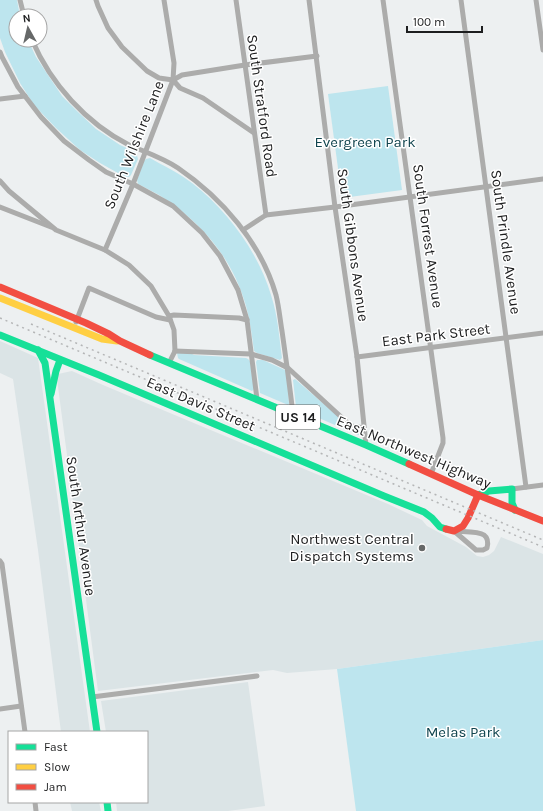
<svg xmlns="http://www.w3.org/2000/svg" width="543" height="811" viewBox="0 0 543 811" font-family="Karla,sans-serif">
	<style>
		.built { fill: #dbe4e6 }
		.green { fill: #bde5ee }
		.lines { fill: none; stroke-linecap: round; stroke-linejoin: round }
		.street { stroke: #acacab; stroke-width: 5 }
		.fast { stroke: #16e098; stroke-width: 7 }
		.slow { stroke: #ffcf43; stroke-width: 7 }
		.jam { stroke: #f24e42; stroke-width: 7 }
		.rail { stroke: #b4b5b6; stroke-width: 1.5; stroke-dasharray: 2 4; stroke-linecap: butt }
		.poi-dot { fill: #666868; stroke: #fff; stroke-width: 1.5 }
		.labels { text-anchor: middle; stroke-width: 3; stroke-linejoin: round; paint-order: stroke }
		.shield { fill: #fff; stroke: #616262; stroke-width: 1 }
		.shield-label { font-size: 14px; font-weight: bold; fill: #1d1e1f }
		.street-label { font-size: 15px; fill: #1d1e1f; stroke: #fff }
		.park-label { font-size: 15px; fill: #11454f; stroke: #fff }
		.poi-label { font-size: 15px; fill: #1d1e1f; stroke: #fff; text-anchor: end }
	</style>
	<rect width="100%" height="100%" fill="#edf0f1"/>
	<!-- built -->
	<g class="built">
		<path d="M0 341 38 358 90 732H61L38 550 13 379 0 373Z"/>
		<path d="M72 371 103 385 388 504 422 520 427 526 466 547 477 556 483 557 489 555 494 551 501 537 543 554V640L337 669 287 673 273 670 98 691 57 379 58 374Z"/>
		<path d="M248 682 265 806 228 811H117L116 802H147V732H106L101 701Z"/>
		<path d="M70 802H99L101 811H72Z"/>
	</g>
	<!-- green -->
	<g class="green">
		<path d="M0 0H17L20 16H16V40H28L36 57 62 96 78 112 96 129 120 145 136 152 138 159 131 175 129 177H125L100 163 80 150 56 128 34 105 20 83 5 52 0 38Z"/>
		<path d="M388 86 402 190 342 198 328 94Z"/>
		<path d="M150 158C164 166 179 173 192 183 228 211 258 252 271 295 278 316 279 337 282 358L280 360 257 353 254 351C252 336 250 320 246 306 233 260 204 225 165 199 157 193 147 189 138 184L137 180 144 161 146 159Z"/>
		<path d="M177 353H190L194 355 246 358 248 359 250 361 254 389 252 391 179 359 178 358Z"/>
		<path d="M257 360H263L285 370 287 373 289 404 288 405 260 393 256 362Z"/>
		<path d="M295 379 350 427 357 429 361 431 360 435H358L298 409 296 407 293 380Z"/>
		<path d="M543 640V811H356L337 669Z"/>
	</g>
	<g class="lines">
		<!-- street -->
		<g class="street">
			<path d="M20 0 24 16"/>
			<path d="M96 0 98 6 108 28 122 47 147 71 159 78 173 80 180 88 203 98 254 133"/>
			<path d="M236 0 266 215"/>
			<path d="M309 0 335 207 357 357 366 445"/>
			<path d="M383 0 443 438V443L431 474"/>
			<path d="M461 0 526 487"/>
			<path d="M536 0 543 50"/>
			<path d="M32 40C51 84 86 123 129 145 145 152 163 158 178 168 222 198 261 243 276 295 279 307 280 319 282 331 286 359 290 387 293 415"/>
			<path d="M0 52 2 57 18 87 41 117 64 141 89 160 106 172 133 184 173 206 202 233 220 256 238 290 247 320 257 399"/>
			<path d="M173 80 182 75 245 65 317 56"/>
			<path d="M0 99 25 96"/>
			<path d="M0 181 9 191 56 230 105 250 129 265 151 286 169 316 174 330 175 351"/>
			<path d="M0 207 51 227"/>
			<path d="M243 230 266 215 335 207 543 179"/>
			<path d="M105 250 133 184 173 80 174 63 164 0"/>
			<path d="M169 316 174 315 239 318 247 320"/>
			<path d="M76 322 89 288 156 317 170 320"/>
			<path d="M175 351 251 354 272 360 288 368 351 426 364 428"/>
			<path d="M357 357 543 333"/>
			<path d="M169 363 175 351"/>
			<path d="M512 489 543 485"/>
			<path d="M454 531C461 532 478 531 484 535 488 538 488 544 487 548L483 550H476Z"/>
			<path d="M0 561 2 564 25 732"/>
			<path d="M92 697 257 676"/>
			<path d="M0 709 21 706"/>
			<path d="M35 802 36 811"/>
		</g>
		<!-- fast -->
		<g class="fast">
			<path d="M0 335 99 375 384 496 424 512 432 518 440 527 446 529"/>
			<path d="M38 350 45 363 97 732"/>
			<path d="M150 355 366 445 409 464"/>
			<path d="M51 394 56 371 60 360"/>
			<path d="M478 495 489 491 512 489V503L515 510"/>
			<path d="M107 802 108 811"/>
		</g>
		<!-- slow -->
		<path class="slow" d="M0 298 102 339 117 341"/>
		<!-- jam -->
		<g class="jam">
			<path d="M0 287 86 323 109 334 120 341 150 355"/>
			<path d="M409 464 478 495 543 521"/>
			<path d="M446 529 454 531 463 526 468 518 478 495"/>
		</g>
		<!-- rail -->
		<g class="rail">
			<path d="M0 318 543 547"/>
			<path d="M31 324 543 540"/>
		</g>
	</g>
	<!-- markers -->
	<circle class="poi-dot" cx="422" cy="548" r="4"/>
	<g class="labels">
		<!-- shield labels -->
		<rect class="shield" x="276" y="405" width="44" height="24" rx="3"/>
		<g class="shield-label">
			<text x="298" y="422">US 14</text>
		</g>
		<!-- street labels -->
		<g class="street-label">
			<text transform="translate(262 106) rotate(82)" y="5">South Stratford Road</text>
			<text transform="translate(134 145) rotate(-68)" y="5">South Wilshire Lane</text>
			<text transform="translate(428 236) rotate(82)" y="5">South Forrest Avenue</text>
			<text transform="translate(506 242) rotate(82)" y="5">South Prindle Avenue</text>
			<text transform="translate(353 245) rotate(82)" y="5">South Gibbons Avenue</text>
			<text transform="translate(436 335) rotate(-7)" y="5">East Park Street</text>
			<text transform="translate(201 404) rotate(23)" y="5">East Davis Street</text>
			<text transform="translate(414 452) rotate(23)" y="5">East Northwest Highway</text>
			<text transform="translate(81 526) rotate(82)" y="5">South Arthur Avenue</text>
		</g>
		<!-- park labels -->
		<g class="park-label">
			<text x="365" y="147">Evergreen Park</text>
			<text x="463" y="737">Melas Park</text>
		</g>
		<!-- poi labels -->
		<g class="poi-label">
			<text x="414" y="544">Northwest Central<tspan x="414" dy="17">Dispatch Systems</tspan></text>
		</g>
	</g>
	<!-- legend -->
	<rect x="8" y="731" width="140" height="72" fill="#ffffff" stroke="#a5a5a5"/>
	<rect x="16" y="744" width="20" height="6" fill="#16e098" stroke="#a5a5a5"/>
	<text x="44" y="751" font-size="12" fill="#1d1e1f">Fast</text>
	<rect x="16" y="764" width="20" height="6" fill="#ffcf43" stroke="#a5a5a5"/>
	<text x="44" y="771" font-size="12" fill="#1d1e1f">Slow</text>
	<rect x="16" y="784" width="20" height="6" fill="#f24e42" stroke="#a5a5a5"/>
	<text x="44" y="791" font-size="12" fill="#1d1e1f">Jam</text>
	<!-- north arrow -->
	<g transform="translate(28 28) rotate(352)"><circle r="19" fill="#ffffff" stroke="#a5a5a5"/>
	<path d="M0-3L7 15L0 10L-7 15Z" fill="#666868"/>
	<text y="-6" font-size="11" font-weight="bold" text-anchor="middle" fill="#1d1e1f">N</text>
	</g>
	<!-- scale -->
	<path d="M407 26v6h75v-6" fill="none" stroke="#1d1e1f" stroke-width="2"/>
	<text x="413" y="26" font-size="12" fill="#1d1e1f" stroke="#ffffff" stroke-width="3" paint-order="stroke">100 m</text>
</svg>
